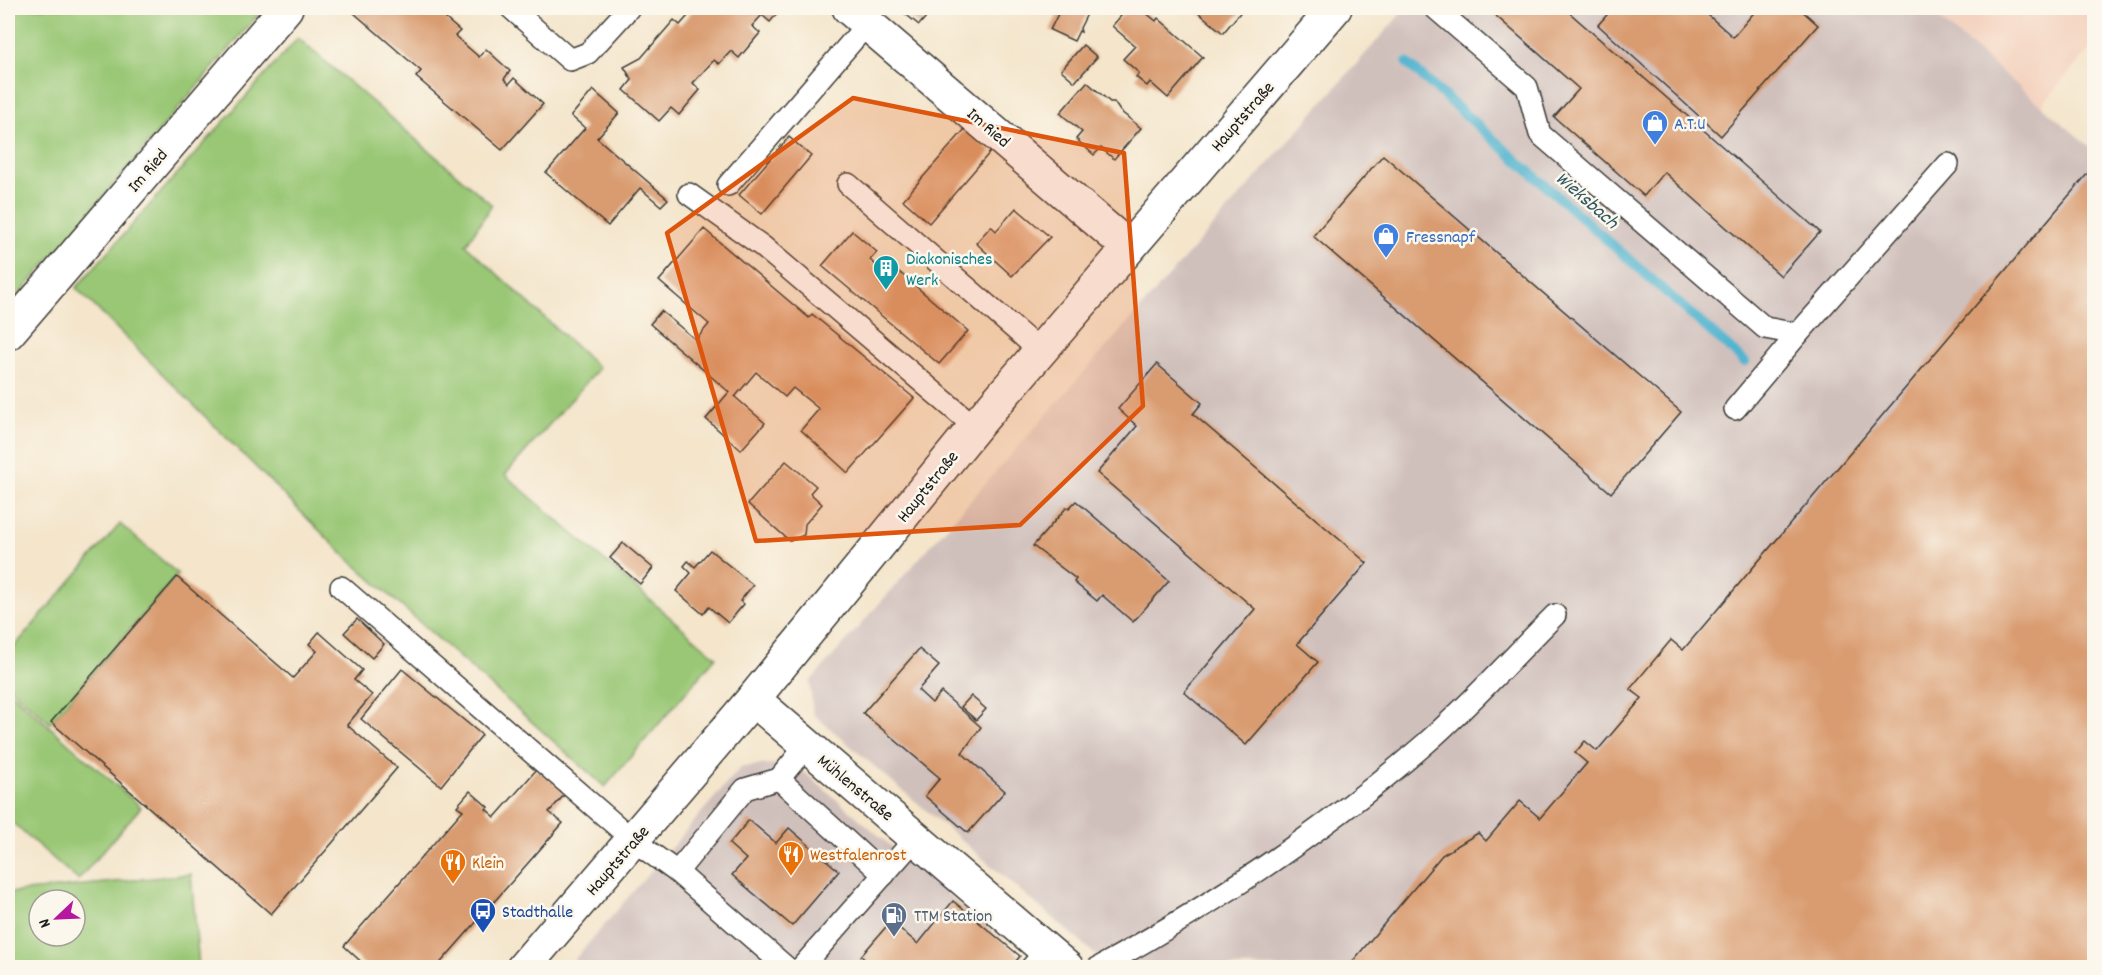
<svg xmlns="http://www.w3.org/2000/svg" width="2102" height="975" viewBox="0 0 2102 975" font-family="Dekko,sans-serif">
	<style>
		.built { fill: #f4d3c0 }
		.industrial { fill: #d0c0bc }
		.green { fill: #99c775; stroke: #5a7248; stroke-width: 1.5; fill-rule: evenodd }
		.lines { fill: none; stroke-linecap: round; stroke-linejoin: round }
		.stream { stroke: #51b4cf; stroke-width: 10 }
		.building { fill: #d99c71 }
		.service-casing { stroke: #3c3a36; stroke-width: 24 }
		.minor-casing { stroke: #3c3a36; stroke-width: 36 }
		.tertiary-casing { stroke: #3c3a36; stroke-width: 36 }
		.service { stroke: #fff; stroke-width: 21 }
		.minor { stroke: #fff; stroke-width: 33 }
		.tertiary { stroke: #fff; stroke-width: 33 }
		.marked { fill: #de560d; fill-opacity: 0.2; stroke: #de560d; stroke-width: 4.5; stroke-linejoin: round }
		.labels { text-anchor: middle; stroke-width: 5; stroke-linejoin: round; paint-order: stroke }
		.street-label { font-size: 18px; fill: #1c1c1c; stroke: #fbf7ec }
		.shop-label { font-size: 18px; fill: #366cbe; stroke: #fbf7ec; text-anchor: start }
		.culture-label { font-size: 18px; fill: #0d838f; stroke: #fbf7ec; text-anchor: start }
		.food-label { font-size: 18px; fill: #c56008; stroke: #fbf7ec; text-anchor: start }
		.transit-label { font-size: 18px; fill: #164399; stroke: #fbf7ec; text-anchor: start }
		.service-label { font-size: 18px; fill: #4e5e75; stroke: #fbf7ec; text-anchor: start }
		.water-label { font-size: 20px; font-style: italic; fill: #315964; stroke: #fbf7ec }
	</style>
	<rect width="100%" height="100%" fill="#fbf7ec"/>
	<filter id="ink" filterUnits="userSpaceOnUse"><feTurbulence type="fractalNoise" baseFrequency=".0167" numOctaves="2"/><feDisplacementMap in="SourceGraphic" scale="12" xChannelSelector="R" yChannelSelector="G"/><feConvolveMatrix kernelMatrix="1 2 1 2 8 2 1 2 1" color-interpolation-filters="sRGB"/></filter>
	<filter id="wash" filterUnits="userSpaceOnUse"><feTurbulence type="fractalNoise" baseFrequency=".008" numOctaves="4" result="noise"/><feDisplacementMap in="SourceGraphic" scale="24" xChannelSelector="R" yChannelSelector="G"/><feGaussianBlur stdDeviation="1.35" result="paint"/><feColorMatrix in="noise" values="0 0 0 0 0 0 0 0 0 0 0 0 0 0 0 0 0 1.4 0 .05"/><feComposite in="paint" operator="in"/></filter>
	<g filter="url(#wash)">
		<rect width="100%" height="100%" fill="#f4e5cb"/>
		<!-- built -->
		<path class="built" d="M1926 8H2094V44L2041 106Z"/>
		<!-- industrial -->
		<g class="industrial">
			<path d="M1406 8H1926L2089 146 2094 140V967H1110L813 714 810 682Z"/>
			<path d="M792 762 1034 967 567 968 741 767Z"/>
		</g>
		<!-- green -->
		<g class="green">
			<path d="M8 8H264L8 308Z"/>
			<path d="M298 38 492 205 466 245 599 368 505 475 716 657 605 787 344 555 76 288Z"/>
			<path d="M120 524 178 574 50 723 8 686V654Z"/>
			<path d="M8 690 141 807 78 880 8 819Z"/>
			<path d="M191 874 199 967H10L8 893ZM39 900H75V936H39Z"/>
		</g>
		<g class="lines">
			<!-- stream -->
			<path class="stream" d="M1407 63 1745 362"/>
		</g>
		<g id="blocks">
			<!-- building -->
			<g class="building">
				<path d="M359 8H448L453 11 446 19 460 31 455 36 479 57 486 49 510 71 504 79 509 84 514 78 543 104 502 150 416 77 421 71 354 13Z"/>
				<path d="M695 8 781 9 770 22 762 15 752 26 760 33 739 58 731 51 719 64 714 60 693 83 700 90 679 115 671 108 659 121 624 90 632 80 624 67 641 58 674 20 680 25Z"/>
				<path d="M898 8H934L919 25Z"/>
				<path d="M1061 8H1090L1080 28 1081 32 1079 31 1074 41 1050 30Z"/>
				<path d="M1128 8H1140L1156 21 1158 18 1203 57 1168 98 1150 82 1147 86 1136 77 1139 73 1123 59 1135 46 1112 26Z"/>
				<path d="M1193 8H1244L1223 33Z"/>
				<path d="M1487 8H1564L1820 232 1781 276 1664 172 1644 196 1554 117 1579 89Z"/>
				<path d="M1613 8H1700L1733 37 1758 8H1799L1818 25 1721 136 1598 25Z"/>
				<path d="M1083 45 1097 57 1075 82 1061 70Z"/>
				<path d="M1087 82 1110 102H1114L1120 111 1141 128 1114 159 1101 148 1094 155 1076 139 1082 132 1060 113Z"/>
				<path d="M593 90 619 113 597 138 668 199 661 206 640 188 608 226 546 173 585 128 571 116Z"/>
				<path d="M965 129 991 151 929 223 903 200Z"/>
				<path d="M789 137 811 156 762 214 739 195Z"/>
				<path d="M1383 155 1681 412 1611 493 1313 236Z"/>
				<path d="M2094 166V968H1347L1442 855 1478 833 1486 841 1520 801 1540 818 1587 763 1575 753 1585 741 1597 751 1642 698 1630 689 1671 640 1683 650Z"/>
				<path d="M1016 208 1050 237 1012 276 976 243 991 226 996 231Z"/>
				<path d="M704 229 809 318 812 314 914 398 848 473 801 430 819 409 793 388 785 397 756 372 735 397 765 423 741 450 706 419 729 392 650 324 661 311 696 340 709 324 659 281Z"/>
				<path d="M852 231 877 252 870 260 891 279 898 271 968 331 939 364 822 266Z"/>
				<path d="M1157 364 1202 403 1193 414 1367 563 1297 644 1318 662 1246 745 1184 692 1255 609 1097 473 1137 426 1118 409Z"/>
				<path d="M786 461 816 486 810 493 822 504 805 524 804 535 790 541 748 504Z"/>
				<path d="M1076 501 1169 581 1133 622 1102 595 1097 601 1074 582 1076 579 1033 546 1067 507 1069 508Z"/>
				<path d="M623 543 653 568 640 584 610 558Z"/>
				<path d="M710 550 753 585 740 601 744 604 728 623 709 607 703 614 676 591 691 573 684 566 688 561 695 567Z"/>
				<path d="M177 577 293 678 317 651 309 644 319 632 362 670 354 680 372 695 347 725 397 768 271 914 51 722Z"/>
				<path d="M357 619 384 644 372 658 344 633Z"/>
				<path d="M919 649 939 666 918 690 932 703 941 692 981 727 962 753 1005 791 968 833 925 796 940 778 863 713Z"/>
				<path d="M402 669 482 735 441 786 361 719Z"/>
				<path d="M971 696 986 709 976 720 961 707Z"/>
				<path d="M537 769 566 793 549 812 563 823 436 968H368L344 946 463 810 457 806 470 791 488 807 486 809 495 817Z"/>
				<path d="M749 820 776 843 789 828 839 871 792 926 732 875 746 859 729 844Z"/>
				<path d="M953 901 1020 956 1011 968H874L861 956 891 921 918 944Z"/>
			</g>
		</g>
	</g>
	<g filter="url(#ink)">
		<use href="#blocks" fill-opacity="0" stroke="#3c3a36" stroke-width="1.5"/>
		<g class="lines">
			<!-- service casing -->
			<g class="service-casing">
				<g id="service">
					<path d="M511 8 570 60 588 53 629 8"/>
					<path d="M1435 8 1527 87 1540 134 1765 328 1798 334 1948 164"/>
					<path d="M848 184 1040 351"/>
					<path d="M728 185 868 23"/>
					<path d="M689 194 762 246 975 427"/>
					<path d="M1735 409 1798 334"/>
					<path d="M341 587 634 841 677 872 787 968"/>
					<path d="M779 779 884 875"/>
					<path d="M677 872 745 789 779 779 807 745"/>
					<path d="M801 968 916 838"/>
					<path d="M1031 968 1047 950"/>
					<path d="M1098 968C1214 904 1325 831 1425 744 1471 704 1512 658 1555 615"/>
				</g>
			</g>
			<!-- minor casing -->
			<g class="minor-casing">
				<g id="minor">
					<path d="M849 8 1128 247"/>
					<path d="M8 333 286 8"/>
					<path d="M753 699 1067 968"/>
				</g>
			</g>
			<!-- tertiary casing -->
			<g class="tertiary-casing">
				<path id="tertiary" d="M523 968 753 699 975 427 1335 8"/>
			</g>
			<!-- service -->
			<use href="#service" class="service"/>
			<!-- minor -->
			<use href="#minor" class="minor"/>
			<!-- tertiary -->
			<use href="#tertiary" class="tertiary"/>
		</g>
	</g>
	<!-- marked area -->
	<path class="marked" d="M853 98 1124 153 1143 406 1020 525 756 541 667 233Z"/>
	<!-- icons -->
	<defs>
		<g id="shop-pin" transform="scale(1.35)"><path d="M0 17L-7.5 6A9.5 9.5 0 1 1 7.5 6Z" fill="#3f7fe0" stroke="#fbf7ec"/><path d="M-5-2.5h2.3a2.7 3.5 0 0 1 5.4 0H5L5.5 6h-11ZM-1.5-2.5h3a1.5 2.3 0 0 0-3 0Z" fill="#fff"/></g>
		<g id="building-pin" transform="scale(1.35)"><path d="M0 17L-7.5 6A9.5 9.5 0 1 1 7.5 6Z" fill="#0f9aa8" stroke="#fbf7ec"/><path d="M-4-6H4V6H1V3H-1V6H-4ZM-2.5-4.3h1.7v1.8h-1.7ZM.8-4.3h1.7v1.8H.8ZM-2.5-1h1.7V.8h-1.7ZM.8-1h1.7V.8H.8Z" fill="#fff"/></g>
		<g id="restaurant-pin" transform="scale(1.35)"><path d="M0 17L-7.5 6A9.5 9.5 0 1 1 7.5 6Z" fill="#e8710a" stroke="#fbf7ec"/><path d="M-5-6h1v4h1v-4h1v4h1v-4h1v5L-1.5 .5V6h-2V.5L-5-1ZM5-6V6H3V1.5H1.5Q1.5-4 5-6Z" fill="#fff"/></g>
		<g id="bus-pin" transform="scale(1.35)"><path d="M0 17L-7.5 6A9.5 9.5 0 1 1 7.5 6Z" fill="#1a4fb4" stroke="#fbf7ec"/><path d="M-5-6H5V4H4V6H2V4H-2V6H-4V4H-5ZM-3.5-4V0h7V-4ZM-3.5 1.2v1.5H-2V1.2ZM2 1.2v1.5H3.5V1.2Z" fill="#fff"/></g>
		<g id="fuel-pin" transform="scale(1.35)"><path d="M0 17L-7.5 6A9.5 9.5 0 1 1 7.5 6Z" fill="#5c6f8a" stroke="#fbf7ec"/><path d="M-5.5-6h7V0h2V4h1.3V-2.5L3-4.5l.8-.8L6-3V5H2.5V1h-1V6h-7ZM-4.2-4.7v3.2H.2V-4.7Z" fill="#fff"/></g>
	</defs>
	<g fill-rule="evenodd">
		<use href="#shop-pin" x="1655" y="123"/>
		<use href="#shop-pin" x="1386" y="236"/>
		<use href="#building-pin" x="886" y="268"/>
		<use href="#restaurant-pin" x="791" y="854"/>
		<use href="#restaurant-pin" x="453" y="862"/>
		<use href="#bus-pin" x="483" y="911"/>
		<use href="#fuel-pin" x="894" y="915"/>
	</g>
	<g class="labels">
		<!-- street labels -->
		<g class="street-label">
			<text transform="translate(1242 116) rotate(-49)" y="6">Hauptstraße</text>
			<text transform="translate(989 127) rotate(41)" y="6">Im Ried</text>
			<text transform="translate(147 170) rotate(-49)" y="6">Im Ried</text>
			<text transform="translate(927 486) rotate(-51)" y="6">Hauptstraße</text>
			<text transform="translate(856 787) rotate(40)" y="6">Mühlenstraße</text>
			<text transform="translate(617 860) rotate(-49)" y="6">Hauptstraße</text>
		</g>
		<!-- shop labels -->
		<g class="shop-label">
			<text x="1674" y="129">A.T.U</text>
			<text x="1406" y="242">Fressnapf</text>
		</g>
		<!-- culture labels -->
		<g class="culture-label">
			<text x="906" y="264">Diakonisches<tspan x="906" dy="21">Werk</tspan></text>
		</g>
		<!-- food labels -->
		<g class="food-label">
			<text x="810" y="860">Westfalenrost</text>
			<text x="472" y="868">Klein</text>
		</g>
		<!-- transit labels -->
		<g class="transit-label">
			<text x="502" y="917">Stadthalle</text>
		</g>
		<!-- service labels -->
		<g class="service-label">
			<text x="914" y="921">TTM Station</text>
		</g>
		<!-- water labels -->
		<g class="water-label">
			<text transform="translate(1588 199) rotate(41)" y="7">Wieksbach</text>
		</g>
	</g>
	<!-- margin -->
	<rect width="2102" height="975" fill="none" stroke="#fbf7ec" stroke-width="30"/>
	<!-- north arrow -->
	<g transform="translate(57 918) rotate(247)"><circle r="28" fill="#fbf7ec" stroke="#a29f99" stroke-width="1.5"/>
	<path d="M0-4.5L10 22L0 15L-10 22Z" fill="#b5179e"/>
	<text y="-9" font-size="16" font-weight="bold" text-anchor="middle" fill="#1c1c1c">N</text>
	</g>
</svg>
